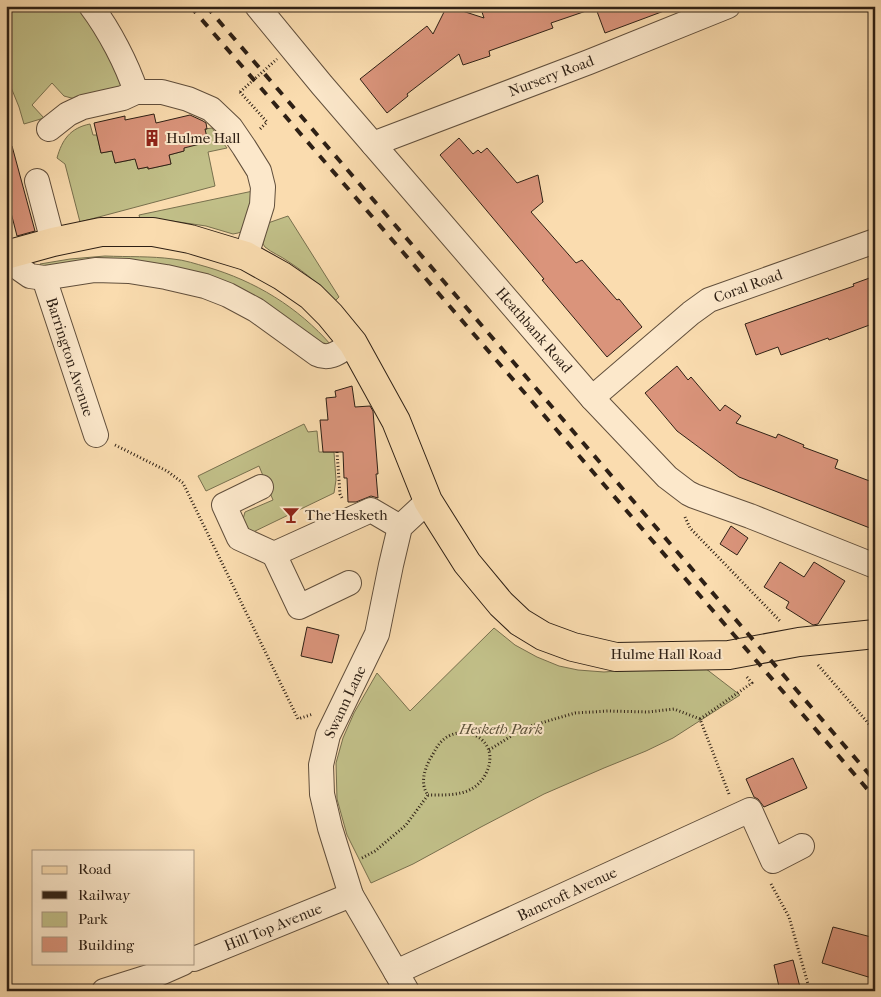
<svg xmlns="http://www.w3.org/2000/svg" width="881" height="997" viewBox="0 0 881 997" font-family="'IM FELL French Canon',serif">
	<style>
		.green { fill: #c1bf88; stroke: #78704e }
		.building { fill: #da947b; stroke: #2e2015 }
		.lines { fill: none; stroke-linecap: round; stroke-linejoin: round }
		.minor-casing { stroke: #614f3c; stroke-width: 26 }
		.major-casing { stroke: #2e2015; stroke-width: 30 }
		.path { stroke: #2e2015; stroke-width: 3; stroke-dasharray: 1 2.5; stroke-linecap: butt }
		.minor { stroke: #fce8cb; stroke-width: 24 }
		.major { stroke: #fadcaf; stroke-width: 28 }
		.rail { stroke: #2e2015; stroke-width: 4; stroke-dasharray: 9 9; stroke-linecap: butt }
		.path-bridge { stroke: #2e2015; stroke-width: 3; stroke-dasharray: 1 2.5; stroke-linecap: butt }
		.labels { text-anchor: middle; stroke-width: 4; stroke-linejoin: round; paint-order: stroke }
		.street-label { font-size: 15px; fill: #2e2015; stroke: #fce8cb }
		.poi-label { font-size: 15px; fill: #2e2015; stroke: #fce8cb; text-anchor: start }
		.park-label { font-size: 15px; font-style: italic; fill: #5a5038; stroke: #fce8cb }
	</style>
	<rect width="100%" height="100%" fill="#fadcaf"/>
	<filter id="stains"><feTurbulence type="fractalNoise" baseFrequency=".004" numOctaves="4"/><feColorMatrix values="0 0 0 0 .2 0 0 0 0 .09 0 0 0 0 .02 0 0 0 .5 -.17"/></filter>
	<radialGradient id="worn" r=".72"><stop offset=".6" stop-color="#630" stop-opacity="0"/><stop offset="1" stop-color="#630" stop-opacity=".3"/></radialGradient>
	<!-- green -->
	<g class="green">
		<path d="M6 6H80L122 75V84L120 88 75 99 64 96 52 83 32 105 44 118 24 124 19 107 6 75Z"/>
		<path d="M90 124 93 135H97L101 153 112 151 115 163 131 160 133 146 138 169 148 167V169L171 164 169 155 184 151 183 143 205 129 212 128 227 148 208 152 215 186 80 222 65 164 57 158C62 140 70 128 90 124Z"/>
		<path d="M253 191V200L243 231 238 233 233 234 206 226 172 221 140 219 139 215Z"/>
		<path d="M288 216 339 297 335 301C321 286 306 273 289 262 281 256 272 253 265 247L263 244 268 223Z"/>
		<path d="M105 256C128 257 151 256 173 259 185 260 196 264 207 267 255 281 298 307 331 345L324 346 253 297 40 267V264L70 259Z"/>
		<path d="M304 424 308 432 317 431 319 452H334L336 480 334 493 249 534 241 526 245 512 273 500 259 466 206 491 198 476Z"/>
		<path d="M494 628 515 645 537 657 559 666 578 670 604 672 701 665 740 695 673 738 646 751 604 768 544 794 481 827 413 864 371 883 347 835 337 799 336 763 343 738 354 713 377 673 410 711Z"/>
	</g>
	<!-- building -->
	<g class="building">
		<path d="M447 6 484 18 480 6H591L592 9 551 23 553 28 489 51 490 56 463 65 459 54 407 94 408 96 387 113 360 79 427 26 433 34Z"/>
		<path d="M595 6H672V8L605 33Z"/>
		<path d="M154 114 156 123 190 115 203 121 206 123 207 129H205L208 142 184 148V151L169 155 171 164 148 169V167L138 169 135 159 115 163 112 151 101 153 94 123 125 116V120Z"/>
		<path d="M459 138 473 154 478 150 481 153 487 148 517 183 538 175 543 202 531 212 576 263 582 260 617 300 619 299 642 327 607 357 542 280 544 279 440 155Z"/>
		<path d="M12 146 35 231 17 236 6 193V147Z"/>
		<path d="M875 276V323L829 340 828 338 781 355 778 347 756 355 745 324 854 286 853 284Z"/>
		<path d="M677 366 688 380 691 377 720 411 725 405 741 416 736 423 776 438 778 434 804 445 803 447 838 460 835 468 875 483V530L739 477 677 431 645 393Z"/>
		<path d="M352 386 355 407 370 406 373 411 378 474H376L378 498 371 496 356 502H348L347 478H344L343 452H323L320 420H328L326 398 336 397 335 391Z"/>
		<path d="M731 526 748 538 737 555 720 544Z"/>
		<path d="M780 562 804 577 814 562 845 581 818 624 813 625 786 608 789 602 764 587Z"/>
		<path d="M307 627 339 635 332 663 301 656Z"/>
		<path d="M793 758 807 788 764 807 758 799 754 797 746 779Z"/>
		<path d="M833 927 875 938V979L822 963Z"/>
		<path d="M793 960 801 991H780L774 965Z"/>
	</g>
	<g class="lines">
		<!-- minor casing -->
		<g class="minor-casing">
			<g id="minor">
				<path d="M91 6C109 30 127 64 136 92H162L188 99 211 109 231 128 244 147 259 171 263 187 262 205 246 256"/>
				<path d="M257 6 322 85 592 398 667 477 688 493 694 496 750 516 875 566"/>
				<path d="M49 129 68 114 83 107 123 98 136 92"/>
				<path d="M373 144 589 62 728 6"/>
				<path d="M37 181 53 242"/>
				<path d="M12 253 20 269 30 276 44 278 95 270 129 271 166 277 205 286 228 295 256 310 317 354C331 361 341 350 353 343"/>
				<path d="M44 278 96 435"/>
				<path d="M592 398 691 313 709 300 875 241"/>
				<path d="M261 487 224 505 239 538 274 554"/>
				<path d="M349 583 299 607 274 554 371 510 400 527"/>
				<path d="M194 959 351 895"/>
				<path d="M396 972 750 810 773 861 802 846"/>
				<path d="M104 991 158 974 183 963"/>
				<path d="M407 991 351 895 330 828 322 794 321 765 328 735 377 634 391 565 400 527 428 501"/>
			</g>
		</g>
		<!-- major casing -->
		<g class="major-casing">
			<path id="major" d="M6 255 53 242 101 232H153L190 239 246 256 282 276 311 296 330 315 353 343 396 421 428 501 467 563 501 604 520 622 543 636 573 647 616 657 729 655 799 642 875 634"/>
		</g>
		<!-- path -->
		<g class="path">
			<path d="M240 92 267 122 259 130"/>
			<path d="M115 445 167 471 183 483 298 719 313 714"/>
			<path d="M337 452 340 494 342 498"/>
			<path d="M685 517 690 528 780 621"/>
			<path d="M818 665 875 731"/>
			<path d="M489 750 524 728 575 713 608 711 648 712 674 709 700 719"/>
			<path d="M729 794 700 719 752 683 746 676"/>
			<path d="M362 858 375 851 406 825 428 795C420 784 424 771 430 759 434 753 437 745 443 740 456 728 480 731 488 748 494 762 485 781 473 788 461 796 442 795 428 795"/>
			<path d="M771 884 789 917 810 991"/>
		</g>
		<!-- minor -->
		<use href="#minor" class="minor"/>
		<!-- major -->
		<use href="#major" class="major"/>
		<!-- rail -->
		<g class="rail">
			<path d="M190 6 875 798"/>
			<path d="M206 6 875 781"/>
		</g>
		<!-- path-bridge -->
		<path class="path-bridge" d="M240 92 277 59"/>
	</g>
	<!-- icons -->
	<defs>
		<g id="building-bare" transform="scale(1.35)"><path d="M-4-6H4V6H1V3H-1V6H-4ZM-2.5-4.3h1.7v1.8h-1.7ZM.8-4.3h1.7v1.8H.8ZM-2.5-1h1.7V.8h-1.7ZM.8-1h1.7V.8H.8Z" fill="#8f2418" stroke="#fce8cb" stroke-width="2.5" paint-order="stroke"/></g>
		<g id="bar-bare" transform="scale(1.35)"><path d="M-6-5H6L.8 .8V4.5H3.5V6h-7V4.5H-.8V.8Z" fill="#8f2418" stroke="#fce8cb" stroke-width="2.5" paint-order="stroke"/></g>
	</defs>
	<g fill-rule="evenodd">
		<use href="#building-bare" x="152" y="138"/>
		<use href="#bar-bare" x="291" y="515"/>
	</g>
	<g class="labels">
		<!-- street labels -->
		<g class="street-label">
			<text transform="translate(551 76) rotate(-21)" y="5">Nursery Road</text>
			<text transform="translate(748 286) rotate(-20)" y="5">Coral Road</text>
			<text transform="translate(534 330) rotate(49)" y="5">Heathbank Road</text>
			<text transform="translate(70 357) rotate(72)" y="5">Barrington Avenue</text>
			<text x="666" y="659">Hulme Hall Road</text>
			<text transform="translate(345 702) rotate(-65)" y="5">Swann Lane</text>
			<text transform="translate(567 894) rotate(-25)" y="5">Bancroft Avenue</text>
			<text transform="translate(273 927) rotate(-22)" y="5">Hill Top Avenue</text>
		</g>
		<!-- poi labels -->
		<g class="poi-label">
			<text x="166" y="143">Hulme Hall</text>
			<text x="305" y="520">The Hesketh</text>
		</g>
		<!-- park labels -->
		<g class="park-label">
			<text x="501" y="734">Hesketh Park</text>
		</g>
	</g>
	<!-- margin -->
	<rect width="881" height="997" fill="none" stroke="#fadcaf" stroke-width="25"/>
	<rect x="8" y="8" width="866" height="982" fill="none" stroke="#2e2015" stroke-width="2.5"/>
	<rect x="12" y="12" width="856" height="972" fill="none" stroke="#2e2015"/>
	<!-- legend -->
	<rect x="32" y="850" width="162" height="115" fill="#fce8cb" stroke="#aa9882"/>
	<rect x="42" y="866" width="25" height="8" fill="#fadcaf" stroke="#aa9882"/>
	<text x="78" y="874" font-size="15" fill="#2e2015">Road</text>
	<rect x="42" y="891" width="25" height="8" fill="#2e2015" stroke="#aa9882"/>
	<text x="78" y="900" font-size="15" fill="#2e2015">Railway</text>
	<rect x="42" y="912" width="25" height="15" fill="#c1bf88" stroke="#aa9882"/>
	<text x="78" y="924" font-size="15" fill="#2e2015">Park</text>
	<rect x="42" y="937" width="25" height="15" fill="#da947b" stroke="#aa9882"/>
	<text x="78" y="950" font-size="15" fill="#2e2015">Building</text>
	<rect width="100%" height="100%" filter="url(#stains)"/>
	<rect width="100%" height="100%" fill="url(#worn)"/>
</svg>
